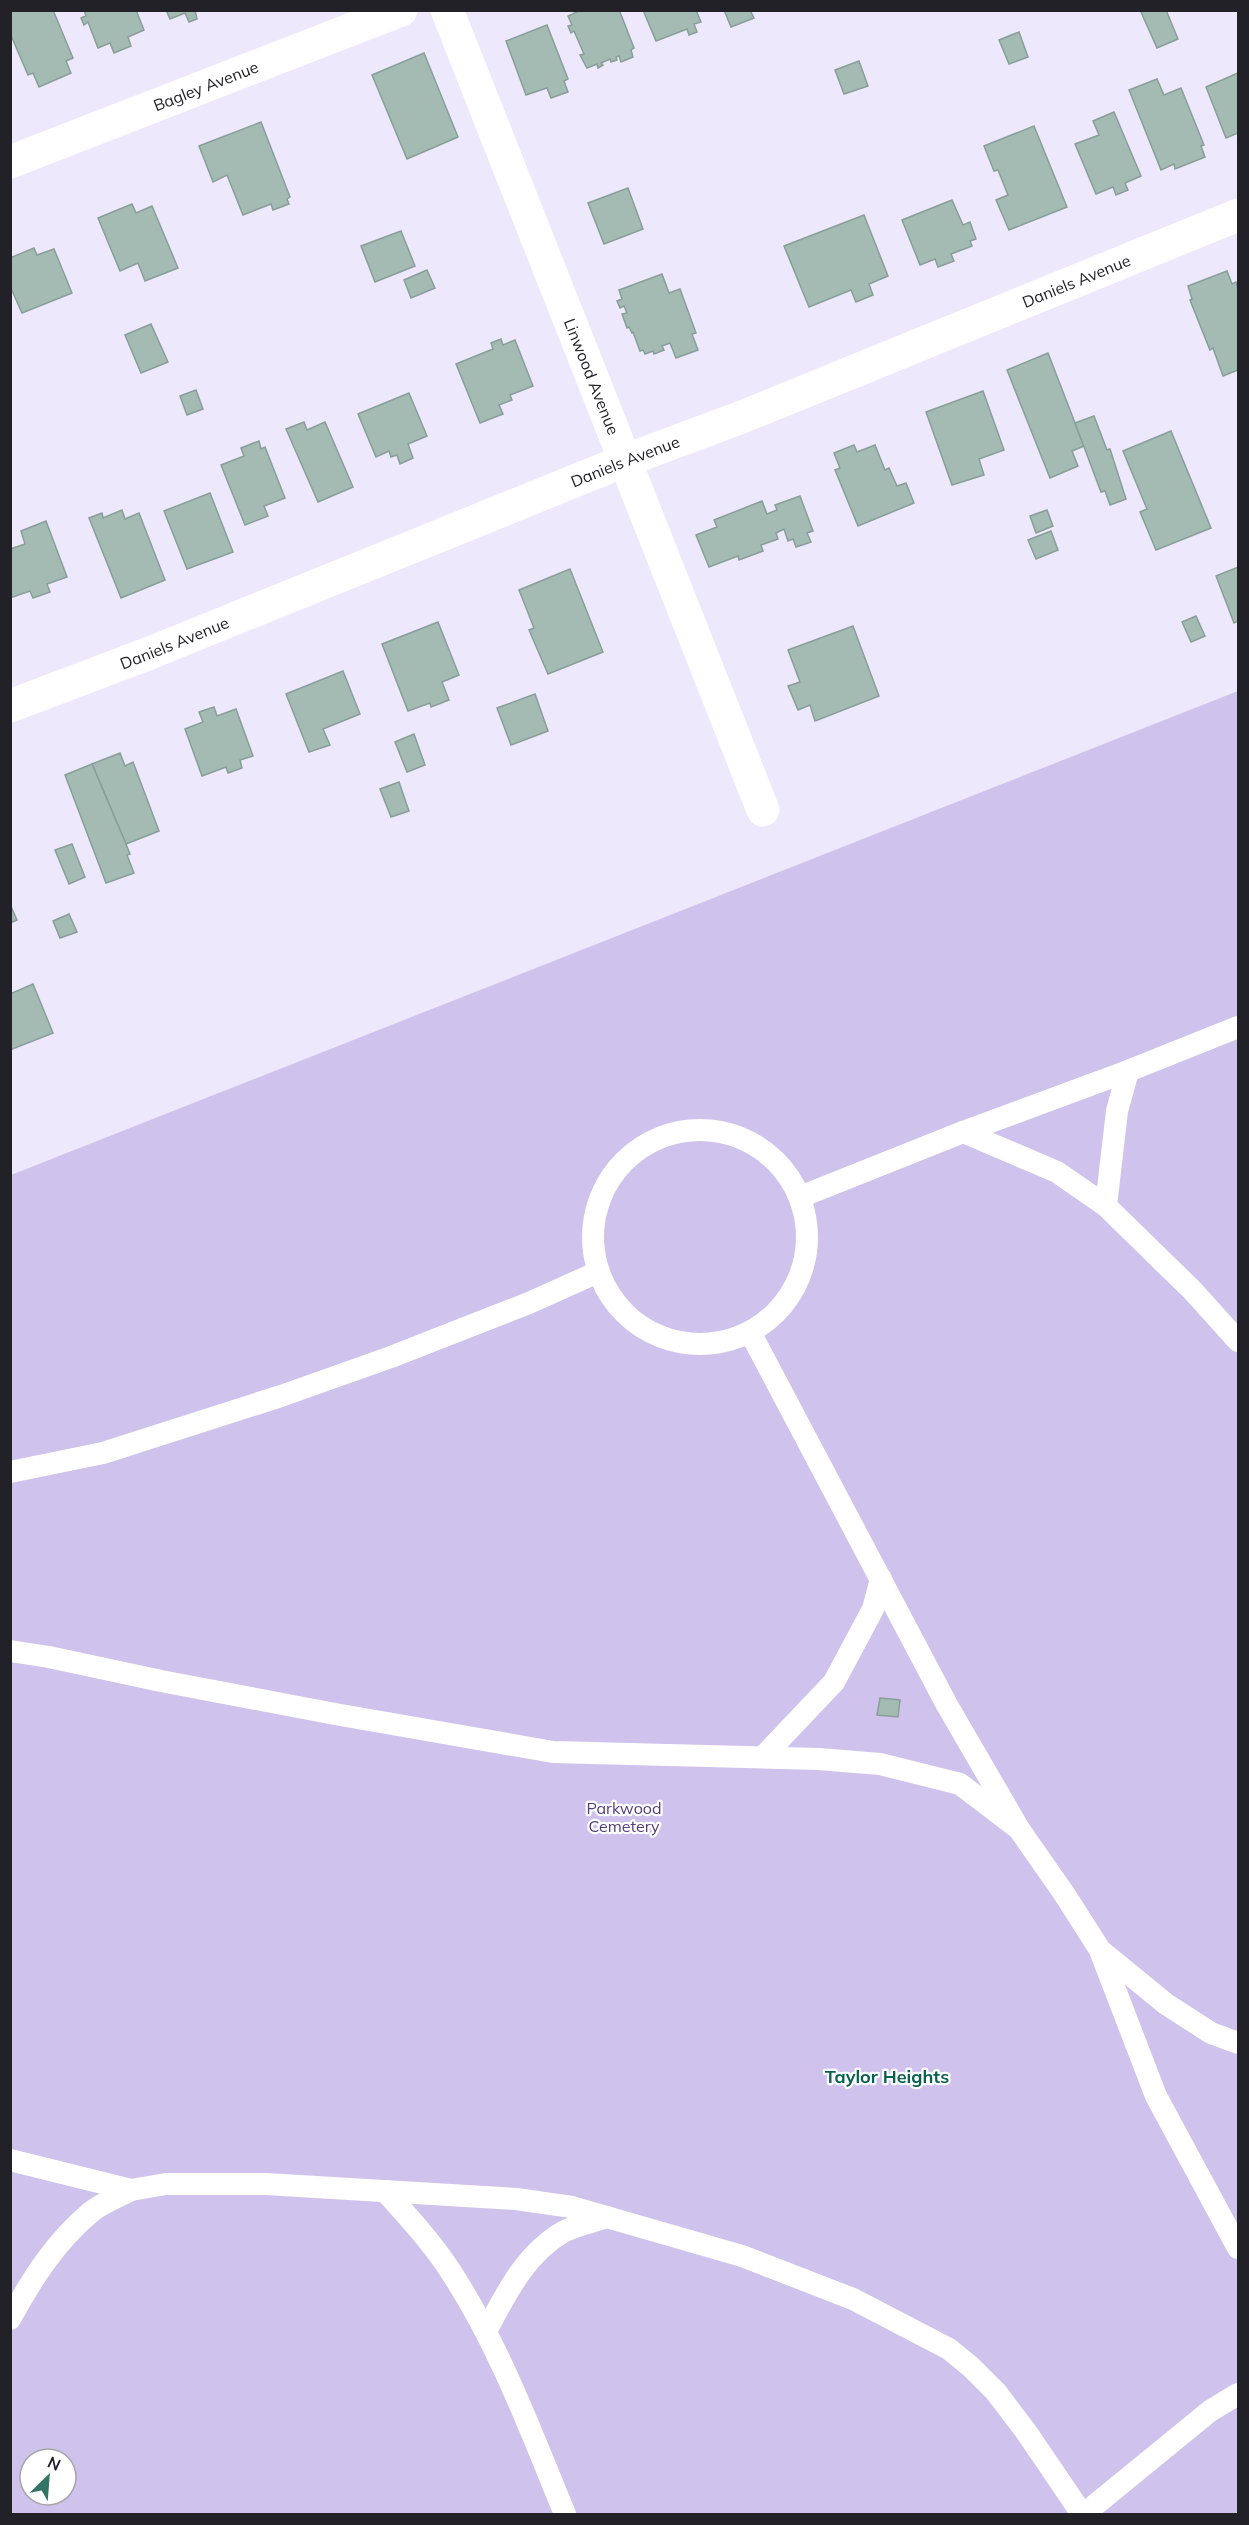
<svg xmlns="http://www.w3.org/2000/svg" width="1249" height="2525" viewBox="0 0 1249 2525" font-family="Mulish,sans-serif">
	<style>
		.green { fill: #cfc2ec; fill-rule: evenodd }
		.building { fill: #a4bbb4; stroke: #889e98; stroke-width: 1.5 }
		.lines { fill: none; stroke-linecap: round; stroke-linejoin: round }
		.lane { stroke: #fff; stroke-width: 22 }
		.street { stroke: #fff; stroke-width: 33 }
		.labels { text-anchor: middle; stroke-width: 4.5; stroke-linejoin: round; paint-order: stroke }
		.street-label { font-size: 16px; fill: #232128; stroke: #fff }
		.park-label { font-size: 16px; fill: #533c7a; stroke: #fff }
		.neighbourhood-label { font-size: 18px; font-weight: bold; fill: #096151; stroke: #fff }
	</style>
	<rect width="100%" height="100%" fill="#eee8fc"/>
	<!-- green -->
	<path class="green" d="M1238 691V2514H11V1175ZM30 2459H66V2495H30Z"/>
	<!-- building -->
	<g class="building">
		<path d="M10 10H53L73 58 66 61 71 73 39 87 33 73 28 75 10 33Z"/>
		<path d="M84 10H136L144 30 128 37 131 46 114 53 110 43 98 48 88 22 84 25 81 18 86 16Z"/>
		<path d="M166 10H195L197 19 189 22 185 13 170 19Z"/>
		<path d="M581 10H622L620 12 634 48 631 50 633 57 621 62 619 56 616 57 617 60 611 62 610 59 601 63 603 65 598 68 597 64 587 68 580 55 584 54 574 31 571 33 568 26 572 25 568 16Z"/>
		<path d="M643 10H696L701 22 694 24 697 32 689 35 687 29 656 41Z"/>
		<path d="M724 10H750L754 18 731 27Z"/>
		<path d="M1144 10H1166L1178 39 1157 48 1141 12Z"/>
		<path d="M547 25 568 79 564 81 568 92 551 98 547 88 526 95 506 41Z"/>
		<path d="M1019 32 1028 57 1009 64 999 40Z"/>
		<path d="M424 53 458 137 407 159 372 75Z"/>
		<path d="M859 61 868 86 844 94 835 70Z"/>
		<path d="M1238 73V133L1226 138 1206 87Z"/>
		<path d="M1157 79 1164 95 1181 88 1204 145 1201 146 1205 157 1175 169 1174 164 1161 170 1129 90Z"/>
		<path d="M1114 112 1141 176 1125 183 1128 190 1116 195 1113 187 1096 194 1075 144 1099 135 1093 121Z"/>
		<path d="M261 122 290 197 287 199 289 204 273 210 271 204 243 215 227 175 213 182 199 146Z"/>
		<path d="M1034 126 1067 207 1009 230 996 200 1008 195 998 170 994 171 984 146Z"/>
		<path d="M628 188 643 229 604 244 588 203Z"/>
		<path d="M952 200 963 225 970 222 976 239 970 241 972 246 951 254 954 261 938 267 935 259 920 265 902 220Z"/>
		<path d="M132 204 136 213 152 206 178 268 145 281 138 263 120 271 98 218Z"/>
		<path d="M864 215 888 276 869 284 873 295 856 302 851 290 809 307 784 246Z"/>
		<path d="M401 231 415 266 375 282 361 246Z"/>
		<path d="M34 248 37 255 54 249 72 293 22 313 10 286V258Z"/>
		<path d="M427 270 435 288 411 298 404 280Z"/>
		<path d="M1227 271 1232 284 1236 282 1238 289V370L1223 376 1213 348 1210 350 1190 300 1192 299 1188 286Z"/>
		<path d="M662 274 669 293 680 289 696 333 692 334 698 350 676 358 670 343 662 346 664 350 654 354 653 351 645 354 643 350 640 351 633 332 632 333 629 327 627 328 622 314 627 313 624 306 620 308 617 301 622 299 619 290Z"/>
		<path d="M151 324 168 362 141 373 125 335Z"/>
		<path d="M501 339 503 345 515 340 533 386 510 395 512 400 499 405 503 414 480 423 456 364 493 349 491 343Z"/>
		<path d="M1048 353 1084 446 1072 451 1078 466 1050 478 1007 370Z"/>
		<path d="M196 390 203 409 187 415 180 396Z"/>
		<path d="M983 391 1004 450 979 459 984 475 952 485 926 412Z"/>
		<path d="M409 393 427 436 408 444 413 458 400 464 397 455 391 457 389 451 376 457 358 414Z"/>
		<path d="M1094 416 1107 450 1110 449 1126 499 1110 505 1105 491 1101 492 1075 423Z"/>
		<path d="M304 422 307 430 325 422 353 487 318 502 286 429Z"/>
		<path d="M1171 431 1211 528 1156 550 1140 512 1147 509 1123 451Z"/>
		<path d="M259 441 261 449 265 447 285 498 264 506 268 516 245 525 221 465 244 456 241 448Z"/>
		<path d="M854 445 857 452 875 445 885 470 889 468 897 486 906 483 914 503 858 526 835 470 840 468 834 453Z"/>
		<path d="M210 493 233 552 187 569 164 511Z"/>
		<path d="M800 496 813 531 807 533 811 542 796 547 793 539 788 541 784 529 776 533 778 539 761 545 763 551 739 560 738 556 709 567 696 535 717 527 714 520 762 501 767 514 777 510 775 505Z"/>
		<path d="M122 510 125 519 139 513 165 580 121 598 89 518 102 513 103 518Z"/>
		<path d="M1047 510 1053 526 1036 533 1030 516Z"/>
		<path d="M46 521 67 577 47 584 50 592 33 598 30 591 10 598V549L25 544 21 531Z"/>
		<path d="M1051 531 1058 550 1036 559 1028 540Z"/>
		<path d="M1238 567V621L1234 623 1216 576Z"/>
		<path d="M570 569 603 652 548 674 529 630 534 628 519 590Z"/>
		<path d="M1196 616 1205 636 1191 642 1182 622Z"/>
		<path d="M438 622 459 675 442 682 449 700 431 707 430 703 408 711 382 644Z"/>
		<path d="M853 626 879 696 815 721 810 705 798 710 788 686 800 682 788 650Z"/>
		<path d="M343 671 360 714 323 729 330 745 309 752 286 694Z"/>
		<path d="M535 694 548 731 511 745 497 708Z"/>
		<path d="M214 707 217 716 236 709 253 756 240 760 242 768 228 773 226 767 202 776 185 729 203 722 199 712Z"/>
		<path d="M414 734 425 765 407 772 395 742Z"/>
		<path d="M120 753 125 766 133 762 159 831 126 844 92 764Z"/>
		<path d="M92 764 126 844 130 854 127 855 134 873 106 883 65 775Z"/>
		<path d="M399 782 409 811 391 817 380 789Z"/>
		<path d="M72 844 85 877 69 884 55 850Z"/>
		<path d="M10 904 17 920 10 923Z"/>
		<path d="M69 914 77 932 60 938 53 921Z"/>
		<path d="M33 984 53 1033 10 1050V994Z"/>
		<path d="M880 1698 900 1700 898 1717 877 1715Z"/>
	</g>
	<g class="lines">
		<!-- lane -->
		<g class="lane">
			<path d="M1128 1071 1117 1111 1106 1206 1193 1291 1238 1341"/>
			<circle cx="700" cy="1237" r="107"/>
			<path d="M963 1132 1128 1071 1238 1027"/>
			<path d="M800 1197 963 1132 1057 1172 1106 1206"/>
			<path d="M750 1332 947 1705 1019 1829 1065 1895 1100 1950 1166 2004 1211 2033 1238 2043"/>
			<path d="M10 1472 103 1453 281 1396 391 1357 529 1303 598 1272"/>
			<path d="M10 1651 49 1657 161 1681 335 1714 553 1752 819 1759 880 1764 960 1784 1019 1829"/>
			<path d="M763 1757 834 1682 873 1609 881 1579"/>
			<path d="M1101 1953 1156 2096 1238 2248"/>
			<path d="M10 2160 131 2190 166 2184H266L516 2199 572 2207 742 2256 853 2299 949 2349 971 2367 996 2392 1027 2433 1082 2514"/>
			<path d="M385 2191C408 2217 432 2242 451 2272 500 2347 531 2432 565 2514"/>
			<path d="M10 2319C32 2279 55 2242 91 2212 102 2203 118 2197 131 2190"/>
			<path d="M486 2331C506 2294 525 2254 563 2232 576 2225 593 2222 607 2217"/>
			<path d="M1084 2514 1210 2411 1238 2394"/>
		</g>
		<!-- street -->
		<g class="street">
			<path id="s1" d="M447 10 763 810"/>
			<path id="s2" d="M10 162 401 10"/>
			<path id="s3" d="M10 706 150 653 624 461 742 417 1238 215"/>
		</g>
	</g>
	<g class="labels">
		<!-- street labels -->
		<g class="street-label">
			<text dy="6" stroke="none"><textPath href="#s2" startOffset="210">Bagley Avenue</textPath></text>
			<text dy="6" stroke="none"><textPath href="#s3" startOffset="1148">Daniels Avenue</textPath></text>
			<text dy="6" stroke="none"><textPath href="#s1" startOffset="394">Linwood Avenue</textPath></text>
			<text dy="6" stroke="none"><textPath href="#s3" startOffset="662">Daniels Avenue</textPath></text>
			<text dy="6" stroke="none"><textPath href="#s3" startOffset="176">Daniels Avenue</textPath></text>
		</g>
		<!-- park labels -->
		<g class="park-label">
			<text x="624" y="1814">Parkwood<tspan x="624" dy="18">Cemetery</tspan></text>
		</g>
		<!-- neighbourhood labels -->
		<g class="neighbourhood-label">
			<text x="887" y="2083">Taylor Heights</text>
		</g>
	</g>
	<!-- border -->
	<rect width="1249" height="2525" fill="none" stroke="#232128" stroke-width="24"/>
	<!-- north arrow -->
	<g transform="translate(48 2477) rotate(25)"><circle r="28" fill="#ffffff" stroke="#a7a6a9" stroke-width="1.5"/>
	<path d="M0-4.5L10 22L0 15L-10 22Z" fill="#327465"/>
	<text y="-9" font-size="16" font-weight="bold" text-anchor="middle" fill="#232128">N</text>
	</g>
</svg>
